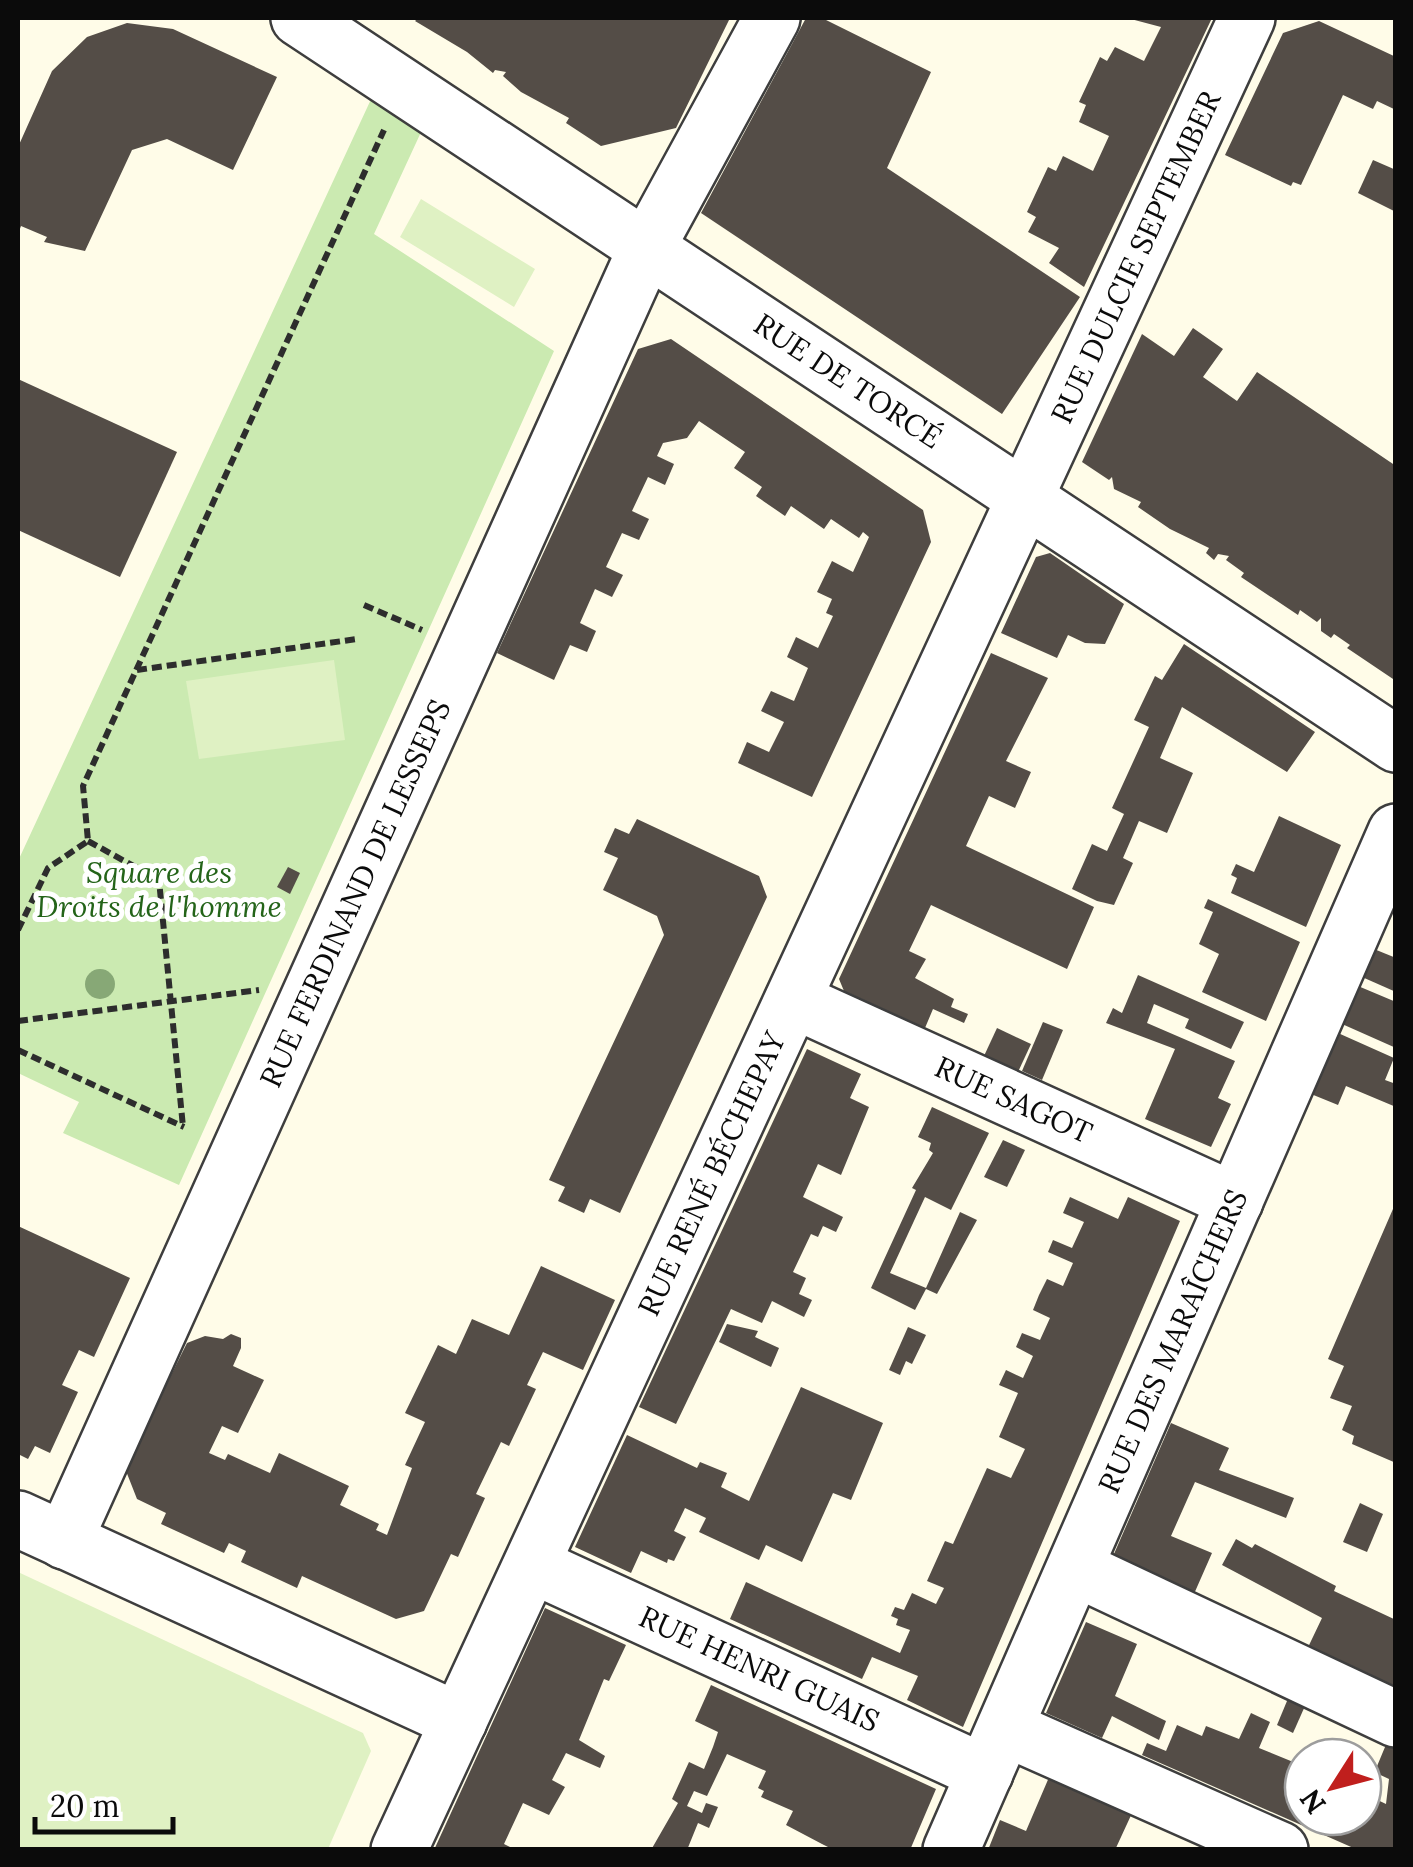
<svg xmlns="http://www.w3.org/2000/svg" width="1413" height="1867" viewBox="0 0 1413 1867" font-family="Lora,serif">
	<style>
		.green { fill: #cbeab1 }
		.pitch { fill: #dff1c3 }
		.building { fill: #544d47; fill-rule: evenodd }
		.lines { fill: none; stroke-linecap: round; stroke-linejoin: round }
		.minor-casing { stroke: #3e3e3e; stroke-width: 60 }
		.path { stroke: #2d2d2d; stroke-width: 6; stroke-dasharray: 10 5; stroke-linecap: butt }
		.minor { stroke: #fff; stroke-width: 55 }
		.tree { fill: #87a876 }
		.labels { text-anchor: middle; stroke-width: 10; stroke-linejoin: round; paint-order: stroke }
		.street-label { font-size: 30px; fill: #0b0b0b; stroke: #fff }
		.park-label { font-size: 30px; font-style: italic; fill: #246419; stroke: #fff }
	</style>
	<rect width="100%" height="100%" fill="#fffce8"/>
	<!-- green -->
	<path class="green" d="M373 95 422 130 374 234 554 351 179 1185 63 1133 79 1102 18 1073V861Z"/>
	<!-- pitch -->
	<g class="pitch">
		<path d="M421 199 535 269 514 307 400 237Z"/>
		<path d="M334 660 345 740 199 759 186 681Z"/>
		<path d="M18 1572 363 1733 371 1751 328 1849H18Z"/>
	</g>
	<!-- building -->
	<g class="building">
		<path d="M418 18H730L676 128 601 146 566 123 569 118 521 92 503 76 506 72 495 70 493 73 467 52 415 21Z"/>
		<path d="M806 18H822L931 72 887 168 1080 297 1002 414 701 213Z"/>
		<path d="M1127 18H1212L1084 287 1049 263 1059 248 1028 232 1036 217 1027 212 1048 167 1056 171 1063 156 1093 171 1109 136 1079 122 1086 105 1079 102 1100 57 1107 61 1115 47 1144 61 1161 27Z"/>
		<path d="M1319 21 1396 57V110L1377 101 1373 109 1343 95 1301 185 1293 182 1291 186 1225 155 1283 33Z"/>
		<path d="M127 23 173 29 277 77 233 170 167 139 132 150 85 251 44 242 47 237 21 226 18 234V147L52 71 87 37Z"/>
		<path d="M1373 160 1396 170V212L1358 193Z"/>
		<path d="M1193 328 1223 349 1203 377 1237 401 1257 372 1396 466V681L1347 648 1350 645 1334 634 1331 638 1321 631V618L1317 622 1300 610 1298 615 1241 577 1244 573 1226 560 1229 556 1218 554 1214 560 1206 553 1209 548 1170 529 1138 507 1141 502 1114 489 1112 477 1109 480 1082 462 1142 334 1174 356Z"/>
		<path d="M671 339 923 510 931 542 812 797 738 763 747 742 769 752 784 722 761 711 771 691 794 701 808 668 787 657 796 637 818 648 833 616 826 613 832 599 817 592 832 561 853 572 869 537 863 532 859 538 831 519 824 529 791 506 785 516 756 496 762 487 734 468 745 452 699 421 687 438 663 443 657 456 674 464 665 485 648 477 632 511 649 519 639 540 622 533 606 567 623 575 612 597 595 589 580 623 596 631 587 652 570 645 554 680 497 653 638 349Z"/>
		<path d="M18 379 177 452 120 577 18 530Z"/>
		<path d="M1050 553 1124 604 1105 644 1085 643 1068 635 1057 658 1001 633 1036 557Z"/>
		<path d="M1184 644 1315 732 1287 772 1182 707 1160 758 1193 773 1167 833 1139 821 1123 858 1133 863 1114 905 1097 901 1072 889 1092 844 1107 851 1124 814 1112 808 1149 727 1134 720 1155 676 1162 680Z"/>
		<path d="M991 653 1048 678 1006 761 1031 772 1015 808 989 796 966 846 1094 907 1067 969 931 905 909 951 926 959 915 978 954 999 951 1007 968 1014 964 1023 933 1009 925 1028 844 991 839 979Z"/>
		<path d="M1279 816 1341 845 1306 927 1231 893 1237 878 1231 875 1236 864 1254 872Z"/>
		<path d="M637 819 759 876 767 897 620 1213 590 1199 584 1213 558 1201 565 1187 549 1180 664 935 657 916 603 890 618 858 604 852 609 841 615 828 629 834Z"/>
		<path d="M288 867 300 873 290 894 277 887Z"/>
		<path d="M1208 899 1300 942 1266 1021 1202 992 1219 954 1199 944 1213 912 1204 908Z"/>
		<path d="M1374 949 1396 958V992L1362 977Z"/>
		<path d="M1138 975 1244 1022 1231 1049 1185 1028 1189 1019 1154 1004 1147 1023 1235 1061 1218 1098 1231 1104 1211 1147 1145 1119 1175 1049 1106 1023 1113 1008 1122 1013Z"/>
		<path d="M1358 986 1396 1002V1048L1342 1024Z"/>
		<path d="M1043 1022 1063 1030 1042 1080 1022 1071Z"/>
		<path d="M997 1028 1031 1044 1018 1072 984 1056Z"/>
		<path d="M1338 1033 1394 1058 1385 1080 1396 1084V1107L1346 1086 1338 1105 1311 1094Z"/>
		<path d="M807 1049 861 1074 850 1098 869 1107 841 1175 818 1164 803 1197 843 1217 836 1232 823 1226 818 1237 811 1234 793 1272 806 1278 799 1294 812 1300 804 1317 772 1301 762 1323 731 1309 676 1424 639 1407Z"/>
		<path d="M932 1107 989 1133 951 1210 925 1197 890 1273 926 1288 960 1212 977 1220 937 1294 926 1289 915 1310 871 1288 916 1190 912 1188 933 1153 929 1150 931 1143 918 1137Z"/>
		<path d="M1003 1140 1025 1150 1007 1187 984 1177Z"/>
		<path d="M1070 1197 1118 1219 1128 1197 1180 1221 963 1727 907 1700 918 1676 872 1657 862 1679 730 1619 746 1582 900 1653 910 1630 896 1625 898 1619 891 1616 895 1607 904 1610 912 1593 936 1604 944 1588 927 1581 945 1541 953 1544 987 1468 1011 1478 1025 1449 999 1437 1018 1393 999 1385 1006 1370 1023 1378 1033 1356 1016 1347 1022 1333 1040 1340 1050 1318 1033 1310 1039 1295 1047 1279 1063 1286 1073 1263 1048 1252 1053 1240 1072 1248 1084 1222 1063 1213Z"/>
		<path d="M1396 1202V1463L1352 1444 1354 1436 1342 1430 1352 1406 1330 1398 1344 1366 1328 1359Z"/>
		<path d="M18 1226 130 1278 94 1357 79 1350 62 1385 78 1392 50 1453 35 1446 28 1459 18 1454Z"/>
		<path d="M541 1266 615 1300 583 1370 543 1352 527 1385 536 1389 509 1446 501 1442 476 1494 485 1498 458 1557 451 1554 424 1611 396 1619 302 1576 297 1588 241 1562 246 1551 229 1543 224 1553 161 1524 166 1513 137 1499 126 1471 135 1452 126 1447 154 1395 160 1397 187 1343 205 1336 223 1339 231 1334 241 1338V1348L233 1366 264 1380 238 1433 222 1426 209 1453 225 1460 228 1454 270 1473 279 1453 349 1486 340 1505 379 1524 376 1530 387 1535 412 1468 405 1465 425 1422 405 1413 438 1345 456 1354 472 1319 509 1335Z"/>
		<path d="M727 1324 758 1331 755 1337 779 1348 771 1367 719 1342Z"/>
		<path d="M908 1327 926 1335 912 1364 906 1361 900 1375 889 1370Z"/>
		<path d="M801 1387 883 1423 851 1500 833 1493 802 1562 766 1545 759 1560 699 1532 706 1518 685 1508 674 1531 686 1537 674 1561 668 1559 667 1563 641 1551 631 1573 575 1547 627 1435 697 1468 700 1462 727 1473 721 1487 749 1501Z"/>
		<path d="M1171 1423 1229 1448 1219 1470 1294 1498 1286 1518 1195 1482 1171 1536 1212 1553 1190 1603 1107 1570Z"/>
		<path d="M1360 1503 1383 1514 1367 1552 1343 1542Z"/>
		<path d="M1236 1539 1252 1548 1255 1544 1336 1586 1334 1591 1396 1620V1707L1301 1662 1322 1618 1222 1565Z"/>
		<path d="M545 1608 626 1645 609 1681 604 1679 579 1740 605 1756 600 1768 566 1753 552 1780 565 1787 549 1815 523 1803 504 1844 516 1850H434Z"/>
		<path d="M1086 1622 1137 1644 1115 1696 1166 1721 1159 1740 1112 1716 1102 1738 1046 1713Z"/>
		<path d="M711 1685 936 1789 910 1850H834L822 1844 786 1825 793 1811 761 1797 764 1791 758 1788 766 1771 727 1754 707 1796 694 1791 687 1806 702 1813 706 1803 718 1807 709 1828 698 1823 687 1850H651L678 1803 672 1799 689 1762 704 1769 713 1747 718 1732 695 1721Z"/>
		<path d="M1292 1689 1309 1697 1293 1733 1277 1725Z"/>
		<path d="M1251 1713 1270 1722 1259 1748 1303 1766V1817H1363V1766L1375 1771 1390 1735 1396 1737V1850H1358L1142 1755 1147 1743 1166 1751 1177 1725 1202 1736 1206 1726 1239 1739ZM1374 1772 1389 1779 1386 1804 1365 1794Z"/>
		<path d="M1050 1775 1133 1811 1115 1850H988L1000 1820 1026 1831Z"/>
	</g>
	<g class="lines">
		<!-- minor casing -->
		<g class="minor-casing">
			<g id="minor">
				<path id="s1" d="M299 18 1396 744"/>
				<path id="s2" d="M793 1000 1235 1201"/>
				<path d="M18 1519 459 1721"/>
				<path id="s3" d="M64 1541 646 249 772 18"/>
				<path id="s4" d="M532 1565 985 1773"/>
				<path d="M1075 1568 1396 1719"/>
				<path d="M1005 1728 1280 1850"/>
				<path id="s5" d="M399 1850 1247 18"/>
				<path id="s6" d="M951 1850 1396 832"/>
			</g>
		</g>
		<!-- path -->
		<g class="path">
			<path d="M364 605 422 630"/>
			<path d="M137 670 357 639"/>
			<path d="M88 841 159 880 183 1127"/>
			<path d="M18 930 48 868 88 841 83 786 384 130"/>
			<path d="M18 1021 259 990"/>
			<path d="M18 1050 184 1127"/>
		</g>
		<!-- minor -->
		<use href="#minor" class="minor"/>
	</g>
	<!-- trees -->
	<circle class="tree" cx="100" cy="984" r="15"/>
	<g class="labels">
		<!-- street labels -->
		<g class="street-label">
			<text dy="10" stroke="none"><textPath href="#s5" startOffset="1755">RUE DULCIE SEPTEMBER</textPath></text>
			<text dy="10" stroke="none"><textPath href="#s1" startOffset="658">RUE DE TORCÉ</textPath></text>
			<text dy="10" stroke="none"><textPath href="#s3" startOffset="710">RUE FERDINAND DE LESSEPS</textPath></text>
			<text dy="10" stroke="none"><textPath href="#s2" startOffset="242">RUE SAGOT</textPath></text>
			<text dy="10" stroke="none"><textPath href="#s5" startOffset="745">RUE RENÉ BÉCHEPAY</textPath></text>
			<text dy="10" stroke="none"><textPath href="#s6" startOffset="555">RUE DES MARAÎCHERS</textPath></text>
			<text dy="10" stroke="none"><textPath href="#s4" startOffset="250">RUE HENRI GUAIS</textPath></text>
		</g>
		<!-- park labels -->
		<g class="park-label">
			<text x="159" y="883">Square des<tspan x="159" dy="34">Droits de l'homme</tspan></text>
		</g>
	</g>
	<!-- border -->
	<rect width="1413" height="1867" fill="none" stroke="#0b0b0b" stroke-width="40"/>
	<!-- north arrow -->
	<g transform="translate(1333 1787) rotate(234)"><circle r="48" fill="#ffffff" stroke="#9d9d9d" stroke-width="2.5"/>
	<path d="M0-8L18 38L0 25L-18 38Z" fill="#c01f1d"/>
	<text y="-15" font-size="28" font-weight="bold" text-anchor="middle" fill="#0b0b0b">N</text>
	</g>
	<!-- scale -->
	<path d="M35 1817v15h138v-15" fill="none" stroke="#0b0b0b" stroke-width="5"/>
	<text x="50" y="1817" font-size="30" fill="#0b0b0b" stroke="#ffffff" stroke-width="8" paint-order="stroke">20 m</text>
</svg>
